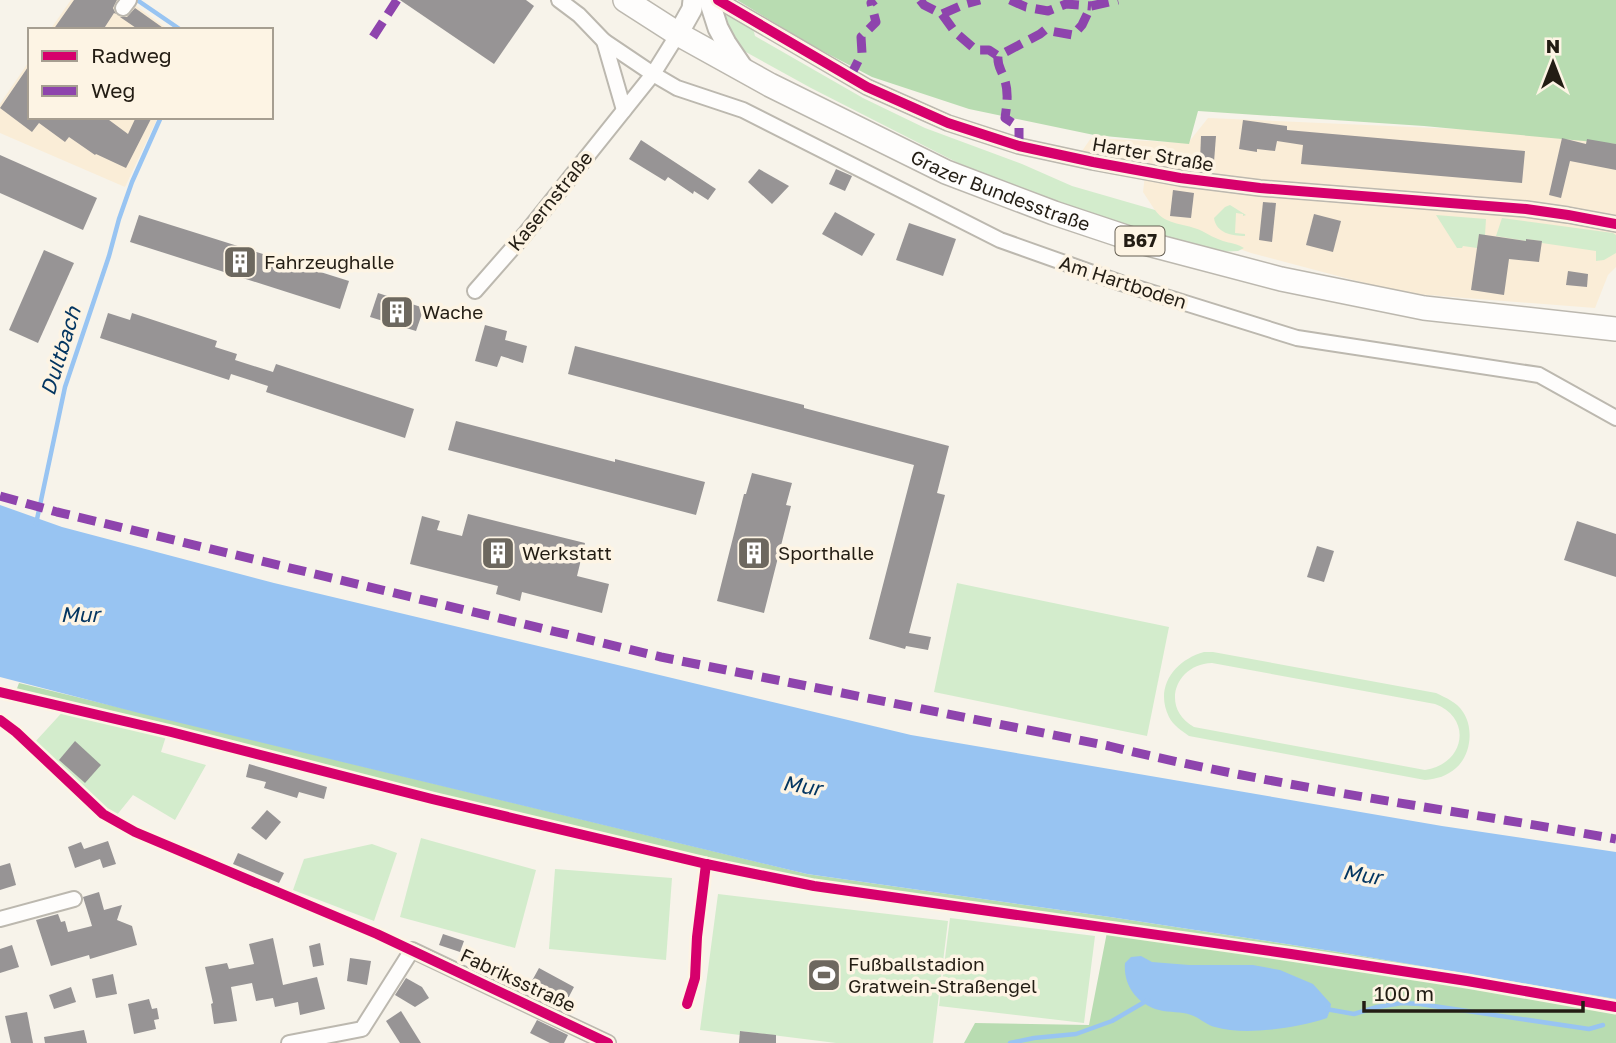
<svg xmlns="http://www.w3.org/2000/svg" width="1616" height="1043" viewBox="0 0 1616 1043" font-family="'Golos Text',sans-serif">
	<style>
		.built { fill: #faedd7 }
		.green { fill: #d3eccc; fill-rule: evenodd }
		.forest { fill: #b8dcb1 }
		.water { fill: #98c4f2 }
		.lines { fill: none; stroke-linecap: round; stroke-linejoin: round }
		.stream { stroke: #98c4f2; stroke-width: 4.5 }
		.building { fill: #979495 }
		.street-casing { stroke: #bcb8af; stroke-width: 18 }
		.secondary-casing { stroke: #bcb8af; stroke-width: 23 }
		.primary-casing { stroke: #bcb8af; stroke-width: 26 }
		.street { stroke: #fefdfc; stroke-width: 14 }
		.secondary { stroke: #fefdfc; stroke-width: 19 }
		.primary { stroke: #fefdfc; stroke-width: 23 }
		.quiet { stroke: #8e44ad; stroke-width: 9; stroke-dasharray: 18 9; stroke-linecap: butt }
		.cycleway-casing { stroke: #fdf4e4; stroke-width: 15 }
		.cycleway { stroke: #d6006c; stroke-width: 10 }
		.labels { text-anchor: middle; stroke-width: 7; stroke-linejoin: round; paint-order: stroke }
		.shield { fill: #fdf4e4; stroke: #645e52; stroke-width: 2 }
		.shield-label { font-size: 18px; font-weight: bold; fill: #231d14 }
		.street-label { font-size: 19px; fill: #231d14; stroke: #fdf4e4 }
		.poi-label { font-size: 19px; fill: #231d14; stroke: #fdf4e4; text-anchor: start }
		.water-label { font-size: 21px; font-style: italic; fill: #043661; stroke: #fdf4e4 }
	</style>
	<rect width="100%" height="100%" fill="#f7f3ea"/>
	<!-- built -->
	<g class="built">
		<path d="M71 0H128L169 30H50Z"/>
		<path d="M30 60V117H158L125 187 0 133V104Z"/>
		<path d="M1208 118 1549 133 1616 139V267L1608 275 1595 308 1402 293 1251 253 1162 221 1143 192 1146 166 1082 151 1091 138 1188 143Z"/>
	</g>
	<!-- green -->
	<g class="green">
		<path d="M719 7 753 28 755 36 863 98 925 128 1022 164 1072 186 1155 210C1166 226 1186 223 1202 231 1209 235 1215 238 1223 241 1230 243 1238 244 1244 248L1238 251 1218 252 1075 209 958 163 811 88 744 51 735 44Z"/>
		<path d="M1230 205 1246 215 1243 216V214L1236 213 1235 233 1245 234V236C1232 236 1216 233 1214 218L1225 207Z"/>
		<path d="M1436 215 1486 219 1485 235H1479L1477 248 1463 246 1462 248H1457Z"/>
		<path d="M1502 218 1613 233 1616 235V253L1604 260 1596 261V251L1542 243 1541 241 1526 239V241L1496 236Z"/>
		<path d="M957 583 1169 627 1147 736 934 692Z"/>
		<path d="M1204 652H1213L1436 693C1446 698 1457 702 1463 712 1474 728 1471 755 1456 768 1447 776 1437 779 1425 780L1189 736C1182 731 1173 725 1169 717 1154 687 1175 660 1204 652ZM1212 663 1435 704C1473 718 1465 764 1425 770L1194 727C1160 708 1175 664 1212 663Z"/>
		<path d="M68 706 167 733 161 752 206 765 175 820 133 795 116 816 104 810 35 742Z"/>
		<path d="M421 838 536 870 515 948 400 917Z"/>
		<path d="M372 844 397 853 374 921 293 890 304 859Z"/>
		<path d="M555 869 672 878 666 960 549 949Z"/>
		<path d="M718 894 948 921 933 1043H836L741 1031 740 1035 700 1030Z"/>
		<path d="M950 918 1095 936 1084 1023 939 1006Z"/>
	</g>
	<!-- forest -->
	<g class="forest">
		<path d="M737 0H1616V144L1424 126 1198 111 1189 144 1094 135 969 109 872 77 811 45Z"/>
		<path d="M19 683 807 874 1110 917 1338 952 1616 999V1043H964L975 1023 1089 1025 1108 927 802 878 664 851 253 751 81 705 16 691Z"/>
	</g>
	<!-- water -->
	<g class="water">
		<path d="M0 505 62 527 274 583 911 735 1442 826 1616 852V999L1338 952 1110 917 807 874 139 713 0 677Z"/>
		<path d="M1141 956 1152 962 1189 965H1253L1280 970 1313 984 1331 1004 1330 1010 1327 1018C1297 1028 1245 1036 1215 1027 1206 1025 1200 1018 1191 1015 1181 1011 1170 1013 1159 1010 1137 1004 1123 985 1125 963L1131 957Z"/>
	</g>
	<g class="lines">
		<!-- stream -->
		<g class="stream">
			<path d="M137 0 181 30"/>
			<path d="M36 524 65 387 109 256 119 219 132 182 161 117"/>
			<path d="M1326 1009 1354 1014 1377 1007 1402 1003 1420 1004 1589 1029 1603 1025"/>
			<path d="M1010 1043 1034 1038 1076 1034 1112 1021 1148 1000"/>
		</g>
	</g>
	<!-- building -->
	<g class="building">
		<path d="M74 0H117L113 8 116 14 114 13 103 30H53Z"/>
		<path d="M400 0H526L534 6 494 64Z"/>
		<path d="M135 8 166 30H139L120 17H127Z"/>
		<path d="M30 64V117H105L128 134 136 117H152L126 168 96 154 95 155 69 137 65 142 39 123 32 132 0 108Z"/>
		<path d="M1243 120 1287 126V130L1525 151 1522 183 1301 164 1303 145 1277 141 1275 151 1257 149V152L1239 149Z"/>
		<path d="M1201 136H1216L1214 162 1200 161Z"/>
		<path d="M1562 138 1586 144 1587 139 1616 144V170L1570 161 1561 198 1549 195Z"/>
		<path d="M641 140 716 189 708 200 694 191 693 194 668 177 665 181 629 159Z"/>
		<path d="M0 155 97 198 83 230 0 193Z"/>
		<path d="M759 169 789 186 772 204 748 182Z"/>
		<path d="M836 169 852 176 845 191 829 184Z"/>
		<path d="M1173 190 1194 193 1191 218 1170 216Z"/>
		<path d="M1263 202 1276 203 1272 242 1259 240Z"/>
		<path d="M835 212 875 234 862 256 822 234Z"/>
		<path d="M1314 214 1341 221 1333 252 1306 245Z"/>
		<path d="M139 215 349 281 340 309 130 242Z"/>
		<path d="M909 223 956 239 943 276 896 260Z"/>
		<path d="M1479 234 1526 241V239L1542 241 1539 262 1509 259 1504 295 1471 290Z"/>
		<path d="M44 250 74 263 38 343 9 330Z"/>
		<path d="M1568 271 1588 274 1587 287 1566 285Z"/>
		<path d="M378 293 424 308 416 331 370 317Z"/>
		<path d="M108 313 130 320 132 313 217 341 215 347 237 354 235 360 273 372 276 364 414 409 405 438 266 392 268 386 231 374 229 380 100 338Z"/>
		<path d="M485 325 507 331 505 340 527 346 523 363 501 356 497 367 475 361Z"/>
		<path d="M575 346 804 405V408L949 446 937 493 945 495 909 633 931 637 928 650 906 646 905 649 869 639 914 465 568 374Z"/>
		<path d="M456 421 615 462V459L705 482 696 515 448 450Z"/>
		<path d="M752 473 792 483 786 505 791 506 764 613 717 601 744 494H746Z"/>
		<path d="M468 514 585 543 577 576 609 584 602 613 522 592 520 601 496 594 498 586 410 564 422 516 440 521 437 530 462 536Z"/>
		<path d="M1577 521 1616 534V577L1564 560Z"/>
		<path d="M1317 546 1334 551 1324 582 1307 577Z"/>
		<path d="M75 741 101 765 85 783 59 760Z"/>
		<path d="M249 764 327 787 324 799 299 792 297 798 264 788 266 782 246 777Z"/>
		<path d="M267 810 281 822 266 840 251 828Z"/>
		<path d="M108 841 116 864 103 868 100 859 75 868 68 847 81 842 84 849Z"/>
		<path d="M238 853 284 873 279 883 233 864Z"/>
		<path d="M10 863 16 885 0 890V866Z"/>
		<path d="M99 892 104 910 122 905 117 920 132 926 137 945 90 959 89 955 51 966 36 920 58 914 61 922 65 921 68 932 92 926 83 897Z"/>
		<path d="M443 934 464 941 460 952 439 945Z"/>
		<path d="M273 938 283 985 317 977 325 1009 300 1015 298 1002 275 1007 273 998 256 1001 252 983 231 987 237 1021 214 1024 211 1004 213 1003 205 967 227 963 229 969 254 964 249 944Z"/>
		<path d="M320 943 324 965 313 967 309 946Z"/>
		<path d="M12 945 19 967 0 973V949Z"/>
		<path d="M350 958 371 961 367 985 347 981Z"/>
		<path d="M539 968 574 987 562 1010 546 1003 548 998 528 988Z"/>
		<path d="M113 974 117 994 96 998 92 979Z"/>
		<path d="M406 978 422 987 429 998 415 1007 395 995Z"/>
		<path d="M71 987 76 1002 54 1009 49 995Z"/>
		<path d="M149 999 152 1009 157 1008 159 1019 154 1020 156 1029 134 1034 128 1004Z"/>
		<path d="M401 1011 421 1043H400L386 1021Z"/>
		<path d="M27 1012 33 1043H11L5 1016Z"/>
		<path d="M537 1020 568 1035 564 1043H550L530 1033Z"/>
		<path d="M84 1030 87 1043H45L44 1037Z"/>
		<path d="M740 1031 776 1035V1043H739Z"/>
	</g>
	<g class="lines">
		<!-- street casing -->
		<g class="street-casing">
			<g id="street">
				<path d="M559 0 579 15 604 41 653 74 677 88 743 110 1000 240 1121 283 1297 338 1539 375 1616 418"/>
				<path d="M718 0 867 87 948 123 1019 146 1093 162 1180 178 1260 188 1526 209 1568 215 1616 224"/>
				<path d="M123 8 129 0"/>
				<path d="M604 41 624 110"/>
				<path d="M475 291 525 234 653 74 678 34"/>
				<path d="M0 919 74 899"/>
				<path d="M289 1043 362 1029 412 950 608 1043"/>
			</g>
		</g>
		<!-- secondary casing -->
		<g class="secondary-casing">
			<g id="secondary">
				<path d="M709 0 718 28 726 43 745 71"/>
				<path d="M678 34 692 9 693 0"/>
			</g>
		</g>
		<!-- primary casing -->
		<g class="primary-casing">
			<g id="primary">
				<path id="s1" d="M625 0 678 34 770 85 946 172 1054 213 1144 243 1281 279 1424 308 1616 329"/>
			</g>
		</g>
		<!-- street -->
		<use href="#street" class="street"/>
		<!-- secondary -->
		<use href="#secondary" class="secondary"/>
		<!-- primary -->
		<use href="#primary" class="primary"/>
		<!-- quiet -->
		<g class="quiet">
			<path d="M920 0 924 5 942 14 965 4 980 0"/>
			<path d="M1010 0 1026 7 1048 11 1066 4 1091 6"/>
			<path d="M942 14 955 32 976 50H989L998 56"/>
			<path d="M373 37 397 0"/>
			<path d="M850 77 862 53 861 37 876 22 871 3 875 0"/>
			<path d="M1019 146V127L1005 118C1007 104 1009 91 1004 78 1001 69 997 66 998 56L1040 34 1045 30 1073 35 1082 25 1091 6 1118 0"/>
			<path d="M0 496 57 512 661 657 1109 746C1275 787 1448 809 1616 839"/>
		</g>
		<!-- cycleway casing -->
		<g class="cycleway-casing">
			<g id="cycleway">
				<path d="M718 0 867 87 948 123 1019 146 1093 162 1180 178 1260 188 1526 209 1568 215 1616 224"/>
				<path d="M0 692 171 732 432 799 706 864 814 886 1291 954 1467 981 1616 1007"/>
				<path d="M0 720 16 732 103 814 135 832 377 934 608 1043"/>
				<path d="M687 1004 695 978 697 937 706 864"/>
			</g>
		</g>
		<!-- cycleway -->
		<use href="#cycleway" class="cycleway"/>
	</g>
	<!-- icons -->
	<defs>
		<g id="building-square" transform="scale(1.75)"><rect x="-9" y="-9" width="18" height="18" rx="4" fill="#6d685f" stroke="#fdf4e4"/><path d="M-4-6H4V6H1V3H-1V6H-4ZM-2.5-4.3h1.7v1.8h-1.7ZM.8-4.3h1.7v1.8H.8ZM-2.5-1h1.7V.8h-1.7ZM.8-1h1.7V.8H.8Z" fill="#fff"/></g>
		<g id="stadium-square" transform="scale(1.75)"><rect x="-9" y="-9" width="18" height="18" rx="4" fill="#6d685f" stroke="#fdf4e4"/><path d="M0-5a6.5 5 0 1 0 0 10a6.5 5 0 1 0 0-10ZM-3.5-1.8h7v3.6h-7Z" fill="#fff"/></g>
	</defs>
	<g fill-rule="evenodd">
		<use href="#building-square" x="240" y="262"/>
		<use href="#building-square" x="397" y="312"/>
		<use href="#building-square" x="498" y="553"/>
		<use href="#building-square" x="754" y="553"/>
		<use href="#stadium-square" x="824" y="975"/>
	</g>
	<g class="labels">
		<!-- shield labels -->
		<rect class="shield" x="1115.5" y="226.5" width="49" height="29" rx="5"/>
		<g class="shield-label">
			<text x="1140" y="247">B67</text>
		</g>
		<!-- street labels -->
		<g class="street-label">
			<text transform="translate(1153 154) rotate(10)" y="7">Harter Straße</text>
			<text dy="7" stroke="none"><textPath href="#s1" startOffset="422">Grazer Bundesstraße</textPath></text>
			<text transform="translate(550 201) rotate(-51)" y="7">Kasernstraße</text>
			<text transform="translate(1123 282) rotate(18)" y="7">Am Hartboden</text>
			<text transform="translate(518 980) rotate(25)" y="7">Fabriksstraße</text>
		</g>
		<!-- poi labels -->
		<g class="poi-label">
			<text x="264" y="269">Fahrzeughalle</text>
			<text x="422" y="319">Wache</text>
			<text x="522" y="560">Werkstatt</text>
			<text x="778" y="560">Sporthalle</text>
			<text x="848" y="971">Fußballstadion<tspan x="848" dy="22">Gratwein-Straßengel</tspan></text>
		</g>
		<!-- water labels -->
		<g class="water-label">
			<text transform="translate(61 351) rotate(-73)" y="7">Dultbach</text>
			<text x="80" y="622">Mur</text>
			<text transform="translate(802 786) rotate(9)" y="7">Mur</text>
			<text transform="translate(1362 875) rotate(9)" y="7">Mur</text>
		</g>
	</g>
	<!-- legend -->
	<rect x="28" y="28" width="245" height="91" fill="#fdf4e4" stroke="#a69e91" stroke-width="2"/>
	<rect x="42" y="51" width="35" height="10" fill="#d6006c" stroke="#a69e91" stroke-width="2"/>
	<text x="91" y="63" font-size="21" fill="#231d14">Radweg</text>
	<rect x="42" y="86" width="35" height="10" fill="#8e44ad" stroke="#a69e91" stroke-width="2"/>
	<text x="91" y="98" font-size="21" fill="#231d14">Weg</text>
	<!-- north arrow -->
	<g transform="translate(1553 63)" stroke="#fdf4e4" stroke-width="5" paint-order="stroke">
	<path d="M0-5L12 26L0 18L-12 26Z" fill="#231d14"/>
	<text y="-10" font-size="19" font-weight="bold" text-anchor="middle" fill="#231d14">N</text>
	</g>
	<!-- scale -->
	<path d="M1364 1001v10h219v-10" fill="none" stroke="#231d14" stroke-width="3.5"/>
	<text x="1374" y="1001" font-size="21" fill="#231d14" stroke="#fdf4e4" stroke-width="5" paint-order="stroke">100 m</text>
</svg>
